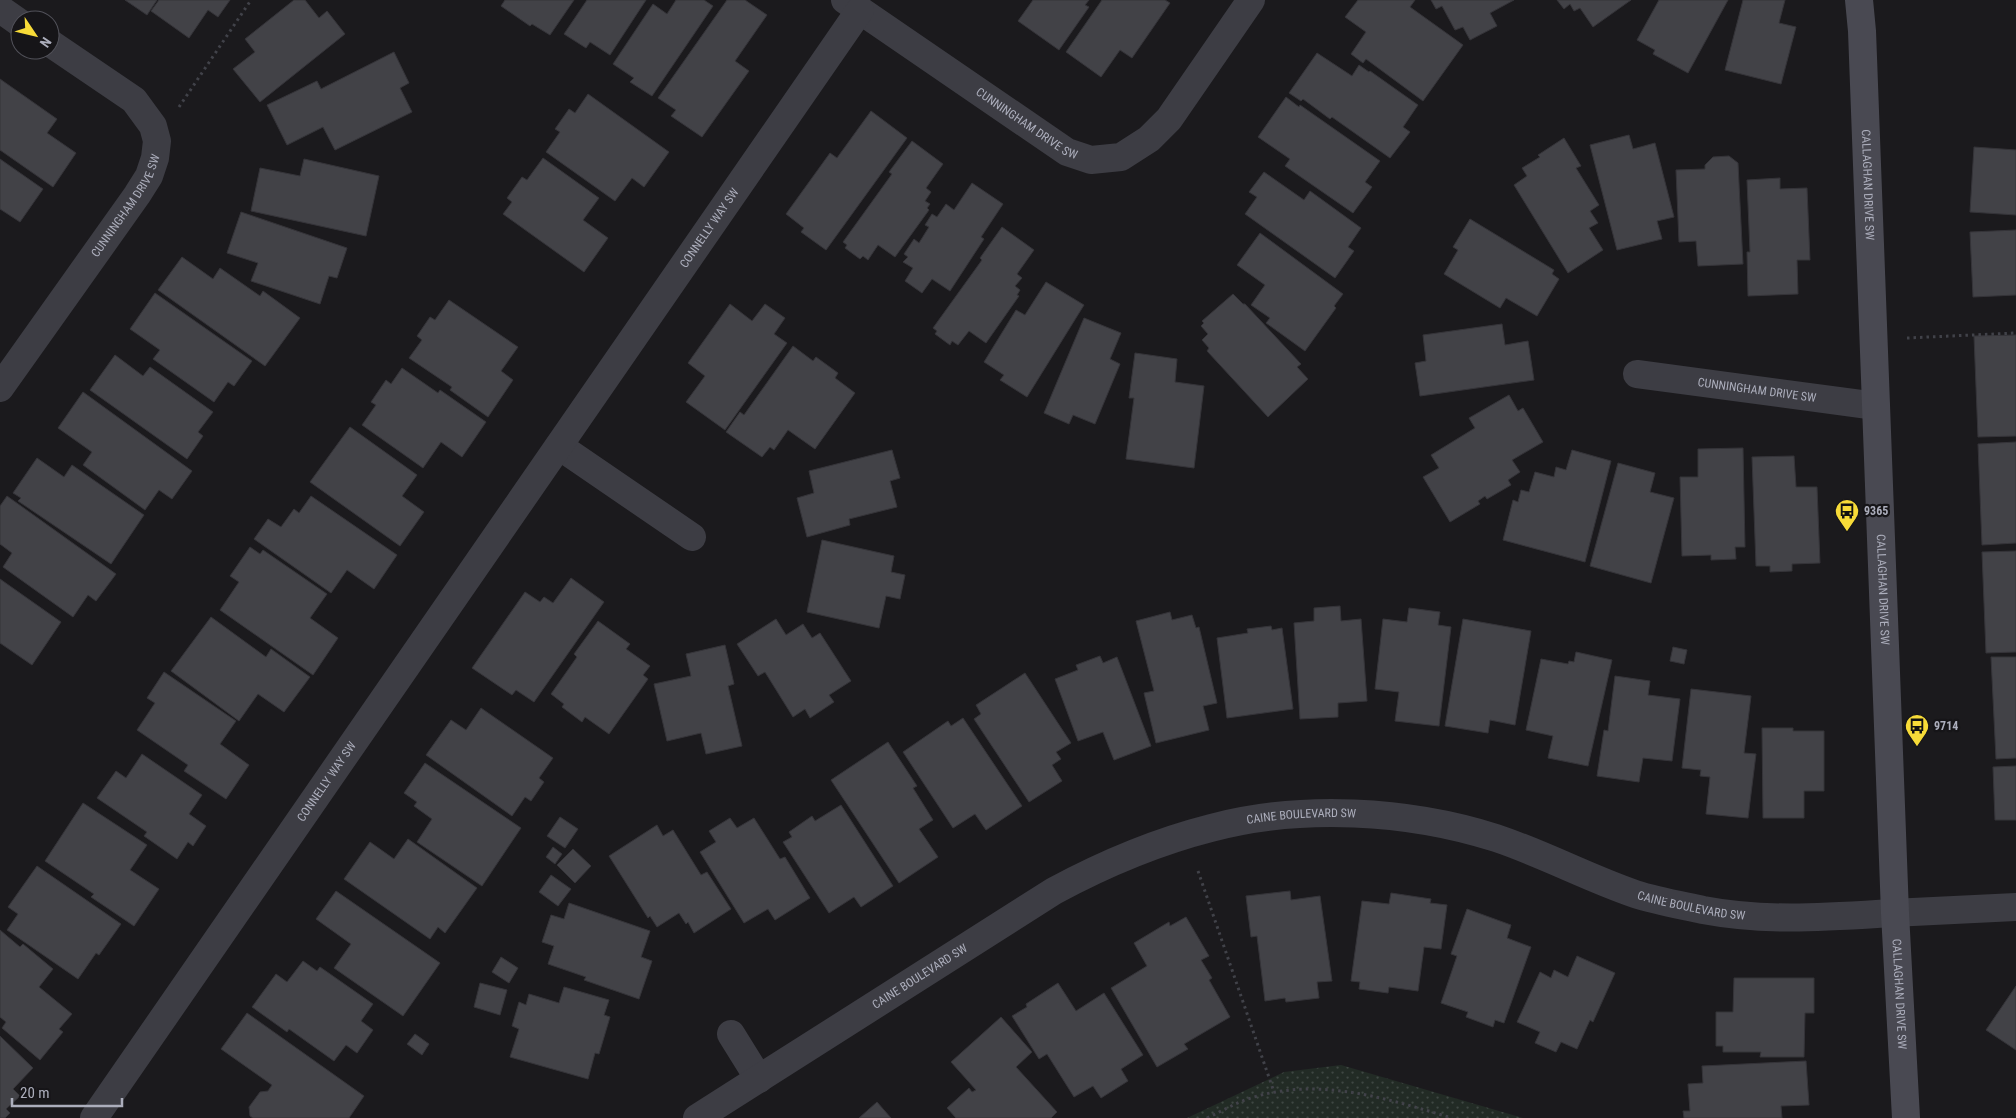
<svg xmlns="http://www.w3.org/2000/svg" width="2016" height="1118" viewBox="0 0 2016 1118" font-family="'Roboto Condensed',sans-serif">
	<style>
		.grass { fill: url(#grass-dots) }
		.building { fill: #424247; stroke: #353439 }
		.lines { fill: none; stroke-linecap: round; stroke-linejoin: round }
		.path { stroke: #414249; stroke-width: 3; stroke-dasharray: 2.5 4; stroke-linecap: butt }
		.street { stroke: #3d3d44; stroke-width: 28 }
		.secondary { stroke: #494952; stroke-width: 28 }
		.labels { text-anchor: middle; stroke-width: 4.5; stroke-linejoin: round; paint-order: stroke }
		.street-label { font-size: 12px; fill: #acaebc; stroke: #161518 }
		.poi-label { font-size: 12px; font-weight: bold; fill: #acaebc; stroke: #161518; text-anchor: start }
	</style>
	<defs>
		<pattern id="grass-dots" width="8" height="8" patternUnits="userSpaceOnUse" patternTransform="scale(1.25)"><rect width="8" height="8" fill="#222b25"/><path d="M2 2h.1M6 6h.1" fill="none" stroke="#3f4743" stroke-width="1.8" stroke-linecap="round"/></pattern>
	</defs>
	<rect width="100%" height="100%" fill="#1b1a1d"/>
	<!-- grass -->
	<path class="grass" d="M1341 1065 1523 1118H1187L1284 1072Z"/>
	<!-- building -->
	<g class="building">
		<path d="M125 0H157L147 15Z"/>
		<path d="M159 0H230L218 17 208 10 189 38 151 11Z"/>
		<path d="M294 0H305L319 18 327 11 345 34 260 102 233 69 255 52 245 39Z"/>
		<path d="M505 0H574L550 35 532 24 530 26 501 6Z"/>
		<path d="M587 0H646L610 55 590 42 586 48 564 34Z"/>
		<path d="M676 0H704L713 6 652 96 630 82 634 78 613 64 653 4 667 14Z"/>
		<path d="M727 0H745L767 15 735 61 749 71 702 137 671 116 676 110 658 98Z"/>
		<path d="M1033 0H1089L1085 5 1089 7 1059 50 1018 21Z"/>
		<path d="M1102 0H1165L1170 3 1132 58 1120 50 1101 77 1066 52Z"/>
		<path d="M1358 0H1415L1410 7 1463 45 1423 101 1366 59 1363 63 1351 54 1366 32 1345 17Z"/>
		<path d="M1431 0H1514L1490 13 1497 26 1470 40 1463 27 1455 30 1442 6 1436 9Z"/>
		<path d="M1557 0H1631L1593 27 1580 8 1574 11 1570 4 1564 9Z"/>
		<path d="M1659 0H1728L1688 73 1653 54 1655 50 1637 40Z"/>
		<path d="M1743 0H1785L1779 23 1796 27 1781 84 1725 70Z"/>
		<path d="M394 52 409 83 400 88 412 112 335 150 323 127 287 145 267 105 317 81 321 89Z"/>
		<path d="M1317 53 1352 76 1359 65 1369 72 1370 71 1418 105 1403 127 1410 132 1390 158 1332 117 1330 119 1303 99 1301 101 1289 93Z"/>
		<path d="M0 79 57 119 47 133 76 153 53 187 0 150Z"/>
		<path d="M588 94 669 152 644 187 632 178 615 201 546 152 560 132 555 129 569 109 575 113Z"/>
		<path d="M1286 97 1299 107 1300 105 1380 161 1365 182 1372 187 1353 213 1285 166 1290 159 1258 137Z"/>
		<path d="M871 111 907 138 826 250 801 232 804 228 786 214 830 153 837 158Z"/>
		<path d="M1629 135 1633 149 1655 143 1674 217 1657 221 1662 239 1617 250 1590 145Z"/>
		<path d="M1564 138 1581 166 1576 168 1599 205 1590 211 1598 223 1589 228 1603 250 1568 273 1514 185 1527 176 1522 168 1540 157 1538 155Z"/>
		<path d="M912 141 943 164 926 188 931 192 925 201 930 204 927 208 929 210 895 257 878 245 868 260 863 256 860 259 845 248 847 245 843 242 892 174 889 172Z"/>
		<path d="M1974 147 2016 150V215L1970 212Z"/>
		<path d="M1729 156 1738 163 1743 264 1698 266 1696 241 1679 242 1676 170 1705 169V165L1713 157Z"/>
		<path d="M543 158 599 198 583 220 608 238 584 272 503 214 512 202 507 198 522 177 527 180Z"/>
		<path d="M0 159 43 189 20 222 0 209Z"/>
		<path d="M304 159 379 176 366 236 251 211 260 168 300 176Z"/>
		<path d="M1264 172 1304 200 1310 191 1361 228 1348 247 1354 251 1335 278 1245 214 1257 197 1249 192Z"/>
		<path d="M1780 178V189L1807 188 1810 260H1797L1798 294 1748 296 1747 252H1750L1747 180Z"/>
		<path d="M972 183 1003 204 981 237 984 239 950 291 932 279 922 293 905 281 913 268 903 262 908 257 904 254 914 239 919 243 929 227 925 225 932 214 937 217 946 204 954 210Z"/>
		<path d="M241 212 347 248 337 278 329 276 320 304 251 281 258 263 227 253Z"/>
		<path d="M1470 219 1554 270 1552 274 1559 279 1537 316 1506 298 1500 308 1444 274 1458 250 1453 247Z"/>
		<path d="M1002 227 1034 250 1017 274 1022 278 1015 286 1020 290 1017 295 1019 296 986 343 969 331 958 345 952 341 950 345 935 334 937 331 933 328 982 260 980 258Z"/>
		<path d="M2016 230V295L1973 297 1970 232Z"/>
		<path d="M1260 233 1343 294 1334 306 1336 308 1305 351 1266 323 1270 318 1251 305 1265 285 1237 265Z"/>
		<path d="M182 257 213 279 220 268 260 296 263 291 300 318 265 366 158 290Z"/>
		<path d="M1046 282 1084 305 1027 397 1000 380 1004 375 984 362 1016 310 1025 315Z"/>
		<path d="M155 293 252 361 234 386 228 382 214 402 153 359 160 350 130 329Z"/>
		<path d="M1233 294 1243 304H1245L1301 364 1297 367 1308 379 1268 417 1207 351 1209 348 1202 340 1208 334 1201 326 1204 323 1202 321Z"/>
		<path d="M449 300 518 347 501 371 513 380 488 417 450 390 452 387 409 358 422 340 417 336 430 317 435 320Z"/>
		<path d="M730 304 752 321 765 304 785 318 774 334 787 343 725 430 686 402 705 376 688 363Z"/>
		<path d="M1084 318 1121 333 1110 359 1120 364 1095 424 1073 415 1069 424 1044 413Z"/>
		<path d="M1502 324 1505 345 1528 341 1534 380 1420 396 1415 363 1426 361 1423 335Z"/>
		<path d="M2016 335V436L1978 437 1974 336Z"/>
		<path d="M793 346 813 361 816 357 838 373 835 378 855 393 815 449 788 430 774 450 770 447 762 457 726 432 740 412 744 415Z"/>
		<path d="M1135 353 1177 359 1175 382 1204 386 1194 468 1126 459 1134 398H1129Z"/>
		<path d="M115 355 143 376 150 367 213 412 198 432 203 436 187 459 90 390Z"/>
		<path d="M402 368 438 393 440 390 486 422 462 457 441 442 423 468 362 425 376 405 371 402 386 380 391 384Z"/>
		<path d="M83 392 192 471 172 499 159 490 145 510 83 465 92 452 58 428Z"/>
		<path d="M1509 395 1518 411 1523 408 1543 442 1512 460 1520 472 1508 480 1511 485 1487 499 1485 496 1478 501 1480 504 1450 522 1423 477 1439 468 1431 455 1475 428 1469 418Z"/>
		<path d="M350 427 417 475 402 496 424 512 400 546 310 482Z"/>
		<path d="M2016 442V543L1982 545 1978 444Z"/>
		<path d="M1743 448 1745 547H1735L1736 559 1711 560V555L1682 556 1680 477H1698V449Z"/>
		<path d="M892 450 900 478 890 481 897 507 849 519 850 525 807 537 797 498 814 493 809 471Z"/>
		<path d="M1572 450 1611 461 1585 562 1503 540 1513 500 1518 502 1521 490 1529 492 1535 472 1554 477 1556 467 1566 470Z"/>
		<path d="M1794 456 1796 487H1817L1820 563 1792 564V571L1770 572V566H1756L1752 457Z"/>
		<path d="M37 458 64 477 72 465 144 515 111 564 18 501 21 498 13 493Z"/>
		<path d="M1618 463 1655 473 1650 492 1674 498 1651 583 1590 566Z"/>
		<path d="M7 496 116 574 96 601 88 595 73 617 3 567 12 553 0 544V506Z"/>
		<path d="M311 496 397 555 374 589 347 570 331 593 254 539 268 519 281 527 294 509 299 513Z"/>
		<path d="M822 540 894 556 891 572 905 575 900 599 886 596 879 628 807 612Z"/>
		<path d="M250 547 260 554 263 550 327 594 310 618 338 638 313 675 220 610 239 582 230 576Z"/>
		<path d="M2016 551V652L1986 653 1982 552Z"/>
		<path d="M571 578 604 602 534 702 516 690 512 695 472 668 525 592 540 602 544 597 553 603Z"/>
		<path d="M0 579 61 622 32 665 0 643Z"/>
		<path d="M1340 606 1341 621 1361 619 1367 701 1338 703V717L1300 719 1294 623 1314 621V608Z"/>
		<path d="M1409 608 1440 612 1438 625 1451 627 1439 726 1395 721 1399 692 1375 689 1383 619 1407 622Z"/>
		<path d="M1170 612 1172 620 1192 615 1196 628 1199 627 1217 703 1203 706 1209 730 1156 743 1144 693 1154 691 1136 621Z"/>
		<path d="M211 617 266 657 271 649 310 677 284 712 258 694 239 721 171 671Z"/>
		<path d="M776 619 786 635 803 624 812 638 820 633 851 681 829 695 834 702 810 718 805 709 793 717 765 672 758 676 737 644Z"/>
		<path d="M1463 619 1531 631 1515 725 1490 720 1488 733 1445 726Z"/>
		<path d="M598 621 630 644 626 649 650 666 643 675 648 679 609 734 585 717 582 722 562 707 564 704 551 694 577 657 574 654Z"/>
		<path d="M1271 626 1272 630 1282 628 1293 709 1227 718 1217 638 1248 633 1247 629Z"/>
		<path d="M725 645 734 684 728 686 742 746 706 754 701 733 667 741 654 684 691 676 686 654Z"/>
		<path d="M1673 647 1687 650 1684 664 1670 661Z"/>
		<path d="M1576 652 1612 660 1588 766 1548 758 1553 736 1526 730 1541 659 1568 664 1569 661 1574 662Z"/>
		<path d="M1100 656 1103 663 1117 657 1151 746 1114 760 1103 732 1078 741 1055 679 1078 670 1076 665Z"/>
		<path d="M1991 657H2016V758L1996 759Z"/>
		<path d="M164 672 236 721 220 744 249 765 226 799 184 771 188 765 137 730 155 703 147 698Z"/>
		<path d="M1025 673 1071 743 1056 752 1061 759 1052 765 1062 781 1029 802 974 719 981 714 976 705Z"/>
		<path d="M1615 676 1650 681 1648 695 1680 699 1672 761 1643 758 1639 782 1597 776 1604 730 1608 731Z"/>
		<path d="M1691 689 1751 696 1744 753 1756 754 1748 818 1706 814 1710 777 1700 776 1701 770 1682 768Z"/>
		<path d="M481 708 553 758 539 778 544 782 531 801 525 797 512 816 426 755 451 720 466 730Z"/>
		<path d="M963 718 1022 806 986 830 975 814 953 828 903 752 948 721 951 726Z"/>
		<path d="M1762 728H1793V731H1824V791H1804V818H1763Z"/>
		<path d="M888 742 917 786 913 788 933 820 919 829 938 857 899 883 831 780Z"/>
		<path d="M142 754 202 795 189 814 206 826 193 846 188 842 177 859 144 836 147 832 97 798 116 771 126 778Z"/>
		<path d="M425 763 521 828 482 886 417 842 432 819 414 806 417 802 404 793Z"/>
		<path d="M2016 766V820H1995L1993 767Z"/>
		<path d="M83 803 147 845 130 870 159 889 134 926 91 897 94 894 45 861Z"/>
		<path d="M841 805 893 886 861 907 854 897 829 913 783 842 792 837 789 832 812 816 815 821Z"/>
		<path d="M560 817 578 829 565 848 547 836Z"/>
		<path d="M730 818 737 828 754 818 780 859 785 857 810 898 775 920 768 909 744 923 700 852 716 842 709 831Z"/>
		<path d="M657 825 663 836 673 830 701 875 707 872 731 909 694 933 688 922 686 924 679 913 657 927 650 916 648 918 609 856Z"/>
		<path d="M408 839 477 888 445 933 438 927 430 939 344 879 370 842 394 859Z"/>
		<path d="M553 847 562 854 555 864 546 857Z"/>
		<path d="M573 849 591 866 575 883 557 865Z"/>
		<path d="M37 866 121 924 99 955 96 953 78 979 7 930 18 914 8 907Z"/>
		<path d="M551 875 571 889 558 906 539 892Z"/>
		<path d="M336 891 440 963 403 1016 334 968 351 944 316 919Z"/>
		<path d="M1290 891 1291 900 1320 896 1332 981 1317 982 1319 998 1286 1002 1285 998 1265 1001 1257 936 1251 937 1246 896Z"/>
		<path d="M1391 893 1431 899 1430 903 1447 905 1441 949 1424 947 1418 991 1389 987 1388 993 1359 989 1360 982 1351 981 1362 901 1389 904Z"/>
		<path d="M569 903 650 931 641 957 652 961 639 999 584 980 586 977 548 964 554 946 542 942 551 915 564 919Z"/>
		<path d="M1467 909 1511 925 1507 938 1531 947 1504 1023 1495 1020 1493 1027 1466 1017 1468 1012 1441 1003 1457 956 1451 954Z"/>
		<path d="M1186 917 1209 956 1201 960 1212 978 1209 980 1230 1017 1184 1044 1188 1049 1157 1067 1111 988 1147 966 1134 943 1169 922 1170 926Z"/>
		<path d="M0 930 20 947 23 944 53 969 39 987 72 1014 59 1029 63 1032 40 1060 2 1028 6 1022 0 1017Z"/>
		<path d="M1577 956 1615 973 1593 1022 1590 1020 1577 1049 1561 1042 1556 1052 1535 1043 1540 1032 1517 1022 1540 972 1551 978 1554 970 1568 977Z"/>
		<path d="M501 957 518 968 509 983 492 972Z"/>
		<path d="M303 961 317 971 320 967 373 1004 361 1021 373 1030 357 1053 346 1045 334 1061 289 1029 287 1032 252 1007 276 974 287 982Z"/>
		<path d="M1734 978H1814V1013H1805L1804 1057H1760L1761 1052H1723V1046H1716V1012H1733Z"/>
		<path d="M480 983 507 990 500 1015 474 1007Z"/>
		<path d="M1058 983 1076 1011 1104 993 1143 1055 1121 1069 1128 1081 1101 1098 1093 1086 1074 1097 1047 1054 1039 1059 1012 1016 1027 1007 1026 1004Z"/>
		<path d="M2016 986V1050L1986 1030Z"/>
		<path d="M564 987 609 1000 604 1015 610 1017 599 1054 595 1053 588 1079 510 1057 519 1029 512 1026 519 1002 526 1005 529 994 559 1003Z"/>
		<path d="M247 1013 364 1096 349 1118H253L250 1116 249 1107 260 1092 268 1091 272 1085 221 1049Z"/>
		<path d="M1001 1017 1032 1052 1016 1067 1057 1112 1051 1118H956L947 1108 969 1088 972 1092 976 1090 951 1062Z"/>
		<path d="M415 1034 429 1044 422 1055 407 1044Z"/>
		<path d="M0 1036 33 1068 13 1089 20 1096 6 1109 10 1113 5 1118H0Z"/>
		<path d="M1806 1061 1809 1105 1781 1106 1782 1118H1684L1683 1111H1690L1688 1084 1703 1083 1702 1066Z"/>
		<path d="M877 1102 891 1118H859Z"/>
	</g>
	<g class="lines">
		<!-- path -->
		<g class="path">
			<path d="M179 107 251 0"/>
			<path d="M1907 338 2016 333"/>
			<path d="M1198 871 1274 1092"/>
			<path d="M1207 1118C1220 1112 1232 1105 1245 1100 1315 1075 1385 1098 1452 1118"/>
		</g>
		<!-- street -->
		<g class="street">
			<path id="s1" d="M845 0 1067 152 1091 160 1121 157 1149 139 1169 119 1251 0"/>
			<path d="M0 9 20 23"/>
			<path id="s2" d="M1637 374 1876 406"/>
			<path id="s3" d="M0 388 137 195 149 176 155 158 157 141 153 126 134 100 50 43"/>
			<path d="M559 446 692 537"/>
			<path d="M731 1034 759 1079"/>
			<path id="s4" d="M94 1118 860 10"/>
			<path id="s5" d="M697 1118 1054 891C1104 864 1156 842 1211 828 1301 804 1408 810 1496 838 1544 854 1588 878 1635 894 1657 901 1680 905 1703 910 1766 922 1828 917 1892 913 1933 911 1975 909 2016 907"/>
		</g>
		<!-- secondary -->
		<path class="secondary" id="s6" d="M1859 0 1862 31 1895 913 1906 1118"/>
	</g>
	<!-- icons -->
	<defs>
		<g id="bus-pin" transform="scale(1.25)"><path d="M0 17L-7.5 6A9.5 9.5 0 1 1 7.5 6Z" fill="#f7db38" stroke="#161518"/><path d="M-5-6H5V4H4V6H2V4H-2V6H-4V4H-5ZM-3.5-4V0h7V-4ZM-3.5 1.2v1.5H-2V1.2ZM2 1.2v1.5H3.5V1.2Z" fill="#111"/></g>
	</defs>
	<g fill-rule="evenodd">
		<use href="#bus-pin" x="1847" y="511"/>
		<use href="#bus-pin" x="1917" y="726"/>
	</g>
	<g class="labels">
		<!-- street labels -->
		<g class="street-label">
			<text dy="4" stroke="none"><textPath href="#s1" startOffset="220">CUNNINGHAM DRIVE SW</textPath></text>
			<text dy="4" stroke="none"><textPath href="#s6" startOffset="185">CALLAGHAN DRIVE SW</textPath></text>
			<text dy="4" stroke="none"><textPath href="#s3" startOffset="222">CUNNINGHAM DRIVE SW</textPath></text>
			<text dy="4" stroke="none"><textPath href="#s4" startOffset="1082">CONNELLY WAY SW</textPath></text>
			<text dy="4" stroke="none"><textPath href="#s2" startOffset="121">CUNNINGHAM DRIVE SW</textPath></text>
			<text dy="4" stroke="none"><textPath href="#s6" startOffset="590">CALLAGHAN DRIVE SW</textPath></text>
			<text dy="4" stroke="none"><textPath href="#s4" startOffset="409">CONNELLY WAY SW</textPath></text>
			<text dy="4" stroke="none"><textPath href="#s5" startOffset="684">CAINE BOULEVARD SW</textPath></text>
			<text dy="4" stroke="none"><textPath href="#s5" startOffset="1089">CAINE BOULEVARD SW</textPath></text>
			<text dy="4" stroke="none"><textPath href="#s5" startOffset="264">CAINE BOULEVARD SW</textPath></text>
			<text dy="4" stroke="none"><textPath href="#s6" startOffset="995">CALLAGHAN DRIVE SW</textPath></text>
		</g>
		<!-- poi labels -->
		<g class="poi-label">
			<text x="1864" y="515">9365</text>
			<text x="1934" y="730">9714</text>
		</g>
	</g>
	<!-- north arrow -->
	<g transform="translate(35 35) rotate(125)"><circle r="24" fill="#161518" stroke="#52525a"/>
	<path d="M0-4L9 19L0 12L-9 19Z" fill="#f7db38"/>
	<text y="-8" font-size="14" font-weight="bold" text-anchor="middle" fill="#acaebc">N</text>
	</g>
	<!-- scale -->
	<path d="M12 1098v8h110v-8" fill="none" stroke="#acaebc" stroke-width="2.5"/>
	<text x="20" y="1098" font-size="15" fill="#acaebc" stroke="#161518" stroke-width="4" paint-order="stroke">20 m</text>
</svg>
